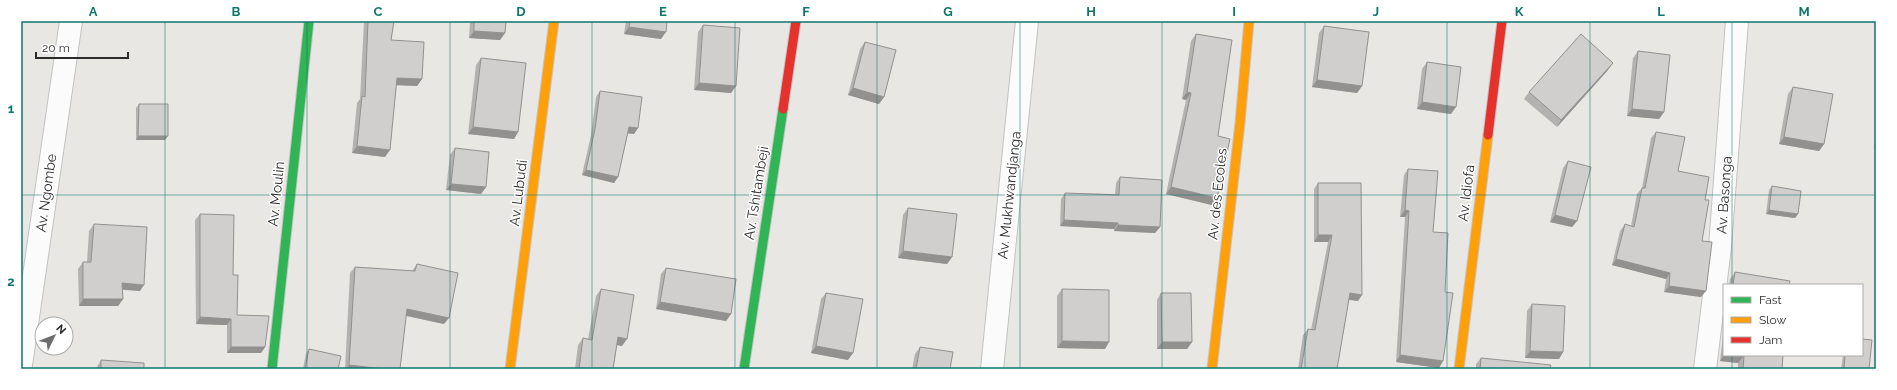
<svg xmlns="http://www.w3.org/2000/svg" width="1897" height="390" viewBox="0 0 1897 390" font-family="Raleway,sans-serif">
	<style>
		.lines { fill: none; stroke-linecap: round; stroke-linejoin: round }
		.street-casing { stroke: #c4c3c3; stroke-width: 24 }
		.fast-casing { stroke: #c4c3c3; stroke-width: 11 }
		.slow-casing { stroke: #c4c3c3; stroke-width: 11 }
		.jam-casing { stroke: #c4c3c3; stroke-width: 11 }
		.street { stroke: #fcfbfb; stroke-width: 22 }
		.fast { stroke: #30b455; stroke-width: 9 }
		.slow { stroke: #ff9f0a; stroke-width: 9 }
		.jam { stroke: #e5322d; stroke-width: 9 }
		.wall { fill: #b4b2b0 }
		.shaded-wall { fill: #929190 }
		.building { fill: #d1cfcd; stroke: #929190 }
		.grid { fill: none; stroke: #0f766e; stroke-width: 1; stroke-opacity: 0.55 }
		.labels { text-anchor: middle; stroke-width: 3; stroke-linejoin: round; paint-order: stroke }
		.street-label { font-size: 14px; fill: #2c2c2c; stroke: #fff }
		.neatline { fill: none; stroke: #0f766e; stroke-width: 1.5 }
		.grid-label { font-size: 13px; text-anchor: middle; font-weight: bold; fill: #0f766e }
	</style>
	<rect width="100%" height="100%" fill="#e9e7e4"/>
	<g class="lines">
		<!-- street casing -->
		<g class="street-casing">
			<g id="street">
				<path d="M21 365 71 21"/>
				<path d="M992 369 1027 21"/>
				<path d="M1705 369 1720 247 1737 21"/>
			</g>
		</g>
		<!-- fast casing -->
		<g class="fast-casing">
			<g id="fast">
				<path d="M272 369 309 21"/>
				<path d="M744 369 783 109"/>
			</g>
		</g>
		<!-- slow casing -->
		<g class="slow-casing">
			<g id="slow">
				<path d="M510 369 554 21"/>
				<path d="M1212 369 1240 123 1249 21"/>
				<path d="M1459 369 1488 135"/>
			</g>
		</g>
		<!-- jam casing -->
		<g class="jam-casing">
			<g id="jam">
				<path d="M783 109 796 21"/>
				<path d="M1488 135 1502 21"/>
			</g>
		</g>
		<!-- street -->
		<use href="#street" class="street"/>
		<!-- fast -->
		<use href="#fast" class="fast"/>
		<!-- slow -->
		<use href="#slow" class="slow"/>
		<!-- jam -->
		<use href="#jam" class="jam"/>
	</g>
	<!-- wall -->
	<g class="wall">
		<path d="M364 21H394L391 40 422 79 417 86 396 85 385 157 352 153 357 103 360 99Z"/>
		<path d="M470 21H506L505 33 500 40 469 38Z"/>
		<path d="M626 21H667L661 39 624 34Z"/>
		<path d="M703 25 731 93 694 90 698 32Z"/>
		<path d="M1324 26 1362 86 1357 93 1312 87 1319 33Z"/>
		<path d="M1196 34 1218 136 1217 198 1212 205 1166 194 1186 100 1182 99 1191 41Z"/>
		<path d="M865 42 884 97 879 104 848 95 860 49Z"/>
		<path d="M1638 51 1664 112 1659 119 1627 116 1633 58Z"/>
		<path d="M481 58 518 132 514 139 468 134 476 65Z"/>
		<path d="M1427 62 1451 114 1417 109 1422 69Z"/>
		<path d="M1608 70 1557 127 1524 99 1529 92Z"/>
		<path d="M1793 87 1824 144 1819 151 1779 144 1788 94Z"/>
		<path d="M600 91 638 128 634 134 628 133 618 177 614 183 582 175 591 135 596 97Z"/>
		<path d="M139 104 165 140H136V108Z"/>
		<path d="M1656 132 1678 171 1705 200 1702 241 1701 297 1664 292 1666 279 1612 265 1620 231 1625 224 1631 226 1637 194 1642 188 1651 138Z"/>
		<path d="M1876 134V149H1874Z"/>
		<path d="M455 148 486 187 481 194 446 190 450 155Z"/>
		<path d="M1568 161 1577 221 1572 227 1550 222 1563 168Z"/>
		<path d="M1408 169 1433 232 1445 292 1443 361 1439 368 1396 362 1405 217H1400L1404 175Z"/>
		<path d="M1120 177 1160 227 1155 233 1114 231V229L1060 226 1061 199 1065 193 1115 194 1116 183Z"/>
		<path d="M1318 183 1358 301 1349 300 1337 369H1298L1303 335 1308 329 1311 330 1328 242H1314V189Z"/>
		<path d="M1772 186 1798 214 1795 218 1766 214 1769 190Z"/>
		<path d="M908 208 952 257 947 264 898 258 903 215Z"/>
		<path d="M200 214 233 275 237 315 265 347 261 353H227V325L196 324 195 220Z"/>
		<path d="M94 224 140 291 123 290V299L118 306H79L78 269 83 262H87L89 231Z"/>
		<path d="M417 264 444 324 406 316 400 369H345L350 273 355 267 412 271Z"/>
		<path d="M666 268 731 314 726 321 656 309 661 274Z"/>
		<path d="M1735 272 1789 285H1729L1730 279Z"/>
		<path d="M601 289 622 346 617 345 613 369H575L578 345 583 338 588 339 596 296Z"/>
		<path d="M1062 289 1109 342 1105 349 1057 348V296Z"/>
		<path d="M826 293 848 360 811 353 821 299Z"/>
		<path d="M1161 293 1192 342 1187 349H1157V300Z"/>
		<path d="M1532 304 1563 352 1559 359 1525 358 1527 311Z"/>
		<path d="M1724 328V355H1783L1782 369H1738V363L1720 361Z"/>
		<path d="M920 347 950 369H912L915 354Z"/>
		<path d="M309 349 338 369H303L306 353Z"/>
		<path d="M1843 355H1862L1869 369H1841Z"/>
		<path d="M1481 358 1550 369H1476V364Z"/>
		<path d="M101 360 144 369H96L97 367Z"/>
	</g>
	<!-- shaded-wall -->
	<g class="shaded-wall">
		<path d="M629 27 666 32 661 39 624 34Z"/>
		<path d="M474 31 505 33 500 40 469 38Z"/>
		<path d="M1613 63 1608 70 1557 127 1561 120Z"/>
		<path d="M397 78 422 79 417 86 392 85Z"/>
		<path d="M1317 80 1362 86 1357 93 1312 87Z"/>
		<path d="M699 83 736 86 731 93 694 90Z"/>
		<path d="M853 88 884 97 879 104 848 95Z"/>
		<path d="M1187 92 1191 93 1186 100 1182 99Z"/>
		<path d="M1422 102 1456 107 1451 114 1417 109Z"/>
		<path d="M1632 109 1664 112 1659 119 1627 116Z"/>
		<path d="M473 127 518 132 514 139 468 134Z"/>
		<path d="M629 127 638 128 634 134 625 133Z"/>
		<path d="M138 136H168L165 140H136Z"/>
		<path d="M1784 137 1824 144 1819 151 1779 144Z"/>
		<path d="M357 146 390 150 385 157 352 153Z"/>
		<path d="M586 170 618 177 614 183 582 175Z"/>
		<path d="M451 184 486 187 481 194 446 190Z"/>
		<path d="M1171 187 1217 198 1212 205 1166 194Z"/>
		<path d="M1405 210 1409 211 1405 217H1400Z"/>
		<path d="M1769 210 1798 214 1795 218 1766 214Z"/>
		<path d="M1555 215 1577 221 1572 227 1550 222Z"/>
		<path d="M1064 220 1118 223 1114 229 1060 226Z"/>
		<path d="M1118 225 1160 227 1155 233 1114 231Z"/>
		<path d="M1318 235H1332L1328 242H1314Z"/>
		<path d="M903 251 952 257 947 264 898 258Z"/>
		<path d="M1616 259 1670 273 1666 279 1612 265Z"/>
		<path d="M122 283 144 285 140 291 118 289Z"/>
		<path d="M1669 286 1706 291 1701 297 1664 292Z"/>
		<path d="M1350 293 1362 295 1358 301 1346 299Z"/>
		<path d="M83 299H123L118 306H79Z"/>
		<path d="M660 302 731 314 726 321 656 309Z"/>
		<path d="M407 309 449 318 444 324 403 315Z"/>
		<path d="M200 317 231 319 227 325 196 324Z"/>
		<path d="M618 337 627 339 622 346 613 344Z"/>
		<path d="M1062 341 1109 342 1105 349 1057 348Z"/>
		<path d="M1162 342H1192L1187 349H1157Z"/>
		<path d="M816 346 853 353 848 360 811 353Z"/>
		<path d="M231 347H265L261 353H227Z"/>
		<path d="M1530 351 1563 352 1559 359 1525 358Z"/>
		<path d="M1400 355 1443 361 1439 368 1396 362Z"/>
		<path d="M1724 355H1736L1744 356 1738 363 1720 361Z"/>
		<path d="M349 365 384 369H346Z"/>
	</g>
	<!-- building -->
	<g class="building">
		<path d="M368 21H394L391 40 424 42 422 79 397 78 390 150 357 146 362 96 365 97Z"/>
		<path d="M474 21H506L505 33 474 31Z"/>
		<path d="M630 21H667L666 32 629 27Z"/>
		<path d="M703 25 740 28 736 86 699 83Z"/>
		<path d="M1324 26 1369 32 1362 86 1317 80Z"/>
		<path d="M1196 34 1232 40 1218 136 1230 139 1217 198 1171 187 1191 93 1187 92Z"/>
		<path d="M1581 34 1613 63 1561 120 1529 92Z"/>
		<path d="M865 42 896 50 884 97 853 88Z"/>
		<path d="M1638 51 1670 55 1664 112 1632 109Z"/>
		<path d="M481 58 526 63 518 132 473 127Z"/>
		<path d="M1427 62 1461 67 1456 107 1422 102Z"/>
		<path d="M1793 87 1833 94 1824 144 1784 137Z"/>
		<path d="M600 91 642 97 638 128 629 127 618 177 586 170 595 129Z"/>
		<path d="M139 104H168V136H138Z"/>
		<path d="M1656 132 1685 137 1678 171 1709 177 1705 200H1709L1702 241 1712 242 1706 291 1669 286 1670 273 1616 259 1625 224 1634 227 1642 188H1645Z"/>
		<path d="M455 148 489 152 486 187 451 184Z"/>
		<path d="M1568 161 1591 167 1577 221 1555 215Z"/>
		<path d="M1408 169 1438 171 1433 232 1448 233 1445 292 1453 293 1443 361 1400 355 1409 211 1405 210Z"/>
		<path d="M1120 177 1162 180 1160 227 1118 225V223L1064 220 1065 193 1119 195Z"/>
		<path d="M1318 183H1361L1362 295 1350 293 1337 369H1301L1308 329 1315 330 1332 235H1318Z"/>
		<path d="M1772 186 1801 191 1798 214 1769 210Z"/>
		<path d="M908 208 957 214 952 257 903 251Z"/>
		<path d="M200 214 234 215 233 275H238L237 315 269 316 265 347H231V319L200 317Z"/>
		<path d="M94 224 147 227 144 285 122 283 123 299H83V262H91Z"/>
		<path d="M417 264 458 273 449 318 407 309 400 369H384L349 365 355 267 415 271Z"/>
		<path d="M666 268 736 279 731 314 660 302Z"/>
		<path d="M1735 272 1790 281 1789 285H1733Z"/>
		<path d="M601 289 634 295 627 339 618 337 613 369H579L583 338 592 340Z"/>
		<path d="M1062 289 1109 290V342L1062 341Z"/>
		<path d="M826 293 863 299 853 353 816 346Z"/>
		<path d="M1161 293H1191L1192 342H1162Z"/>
		<path d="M1532 304 1565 306 1563 352 1530 351Z"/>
		<path d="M1862 339 1872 340 1869 369H1844L1845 355H1862Z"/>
		<path d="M920 347 953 352 950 369H916Z"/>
		<path d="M309 349 341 356 338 369H305Z"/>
		<path d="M1736 355H1783L1782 369H1743L1744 356Z"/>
		<path d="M1481 358 1551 365 1550 369H1480Z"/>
		<path d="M101 360 144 363V369H101Z"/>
	</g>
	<!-- grid -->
	<path class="grid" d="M165 21V369M307 21V369M450 21V369M592 21V369M735 21V369M877 21V369M1020 21V369M1162 21V369M1305 21V369M1447 21V369M1590 21V369M1732 21V285M21 195H1876M1732 355V369"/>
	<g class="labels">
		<!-- street labels -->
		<g class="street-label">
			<text transform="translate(46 193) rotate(-82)" y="5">Av. Ngombe</text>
			<text transform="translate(518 193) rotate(-83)" y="5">Av. Lubudi</text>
			<text transform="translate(756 193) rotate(-81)" y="5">Av. Tshitambeji</text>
			<text transform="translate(1466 193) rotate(-83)" y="5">Av. Idiofa</text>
			<text transform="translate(276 194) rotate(-84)" y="5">Av. Moulin</text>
			<text transform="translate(1217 194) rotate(-84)" y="5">Av. des Ecoles</text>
			<text transform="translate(1009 195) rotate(-84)" y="5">Av. Mukhwandjanga</text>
			<text transform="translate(1724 195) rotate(-86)" y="5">Av. Basonga</text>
		</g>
	</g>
	<!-- border -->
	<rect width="1897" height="390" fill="none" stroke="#ffffff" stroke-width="44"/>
	<!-- legend -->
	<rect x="1723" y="284" width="140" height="72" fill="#ffffff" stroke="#ababab"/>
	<rect x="1731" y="297" width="20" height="6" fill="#30b455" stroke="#ababab"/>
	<text x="1759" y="304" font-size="12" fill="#2c2c2c">Fast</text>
	<rect x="1731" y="317" width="20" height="6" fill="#ff9f0a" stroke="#ababab"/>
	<text x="1759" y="324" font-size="12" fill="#2c2c2c">Slow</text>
	<rect x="1731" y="337" width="20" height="6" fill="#e5322d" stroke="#ababab"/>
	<text x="1759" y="344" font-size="12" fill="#2c2c2c">Jam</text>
	<!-- north arrow -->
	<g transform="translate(54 336) rotate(47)"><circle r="19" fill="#ffffff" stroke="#ababab"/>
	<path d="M0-3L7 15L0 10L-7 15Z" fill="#6e6d6c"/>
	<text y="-6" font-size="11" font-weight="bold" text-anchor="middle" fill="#2c2c2c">N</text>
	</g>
	<!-- scale -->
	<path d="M36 52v6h92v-6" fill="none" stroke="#2c2c2c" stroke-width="2"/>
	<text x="42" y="52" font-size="12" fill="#2c2c2c" stroke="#ffffff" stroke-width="3" paint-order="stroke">20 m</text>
	<rect x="22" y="22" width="1853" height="346" class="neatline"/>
	<g class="grid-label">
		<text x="93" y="16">A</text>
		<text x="236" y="16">B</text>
		<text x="378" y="16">C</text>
		<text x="521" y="16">D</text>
		<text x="663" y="16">E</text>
		<text x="806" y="16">F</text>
		<text x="948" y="16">G</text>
		<text x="1091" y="16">H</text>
		<text x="1234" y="16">I</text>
		<text x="1376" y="16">J</text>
		<text x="1519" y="16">K</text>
		<text x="1661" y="16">L</text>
		<text x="1804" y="16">M</text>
		<text x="11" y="113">1</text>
		<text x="11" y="286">2</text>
	</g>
</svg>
